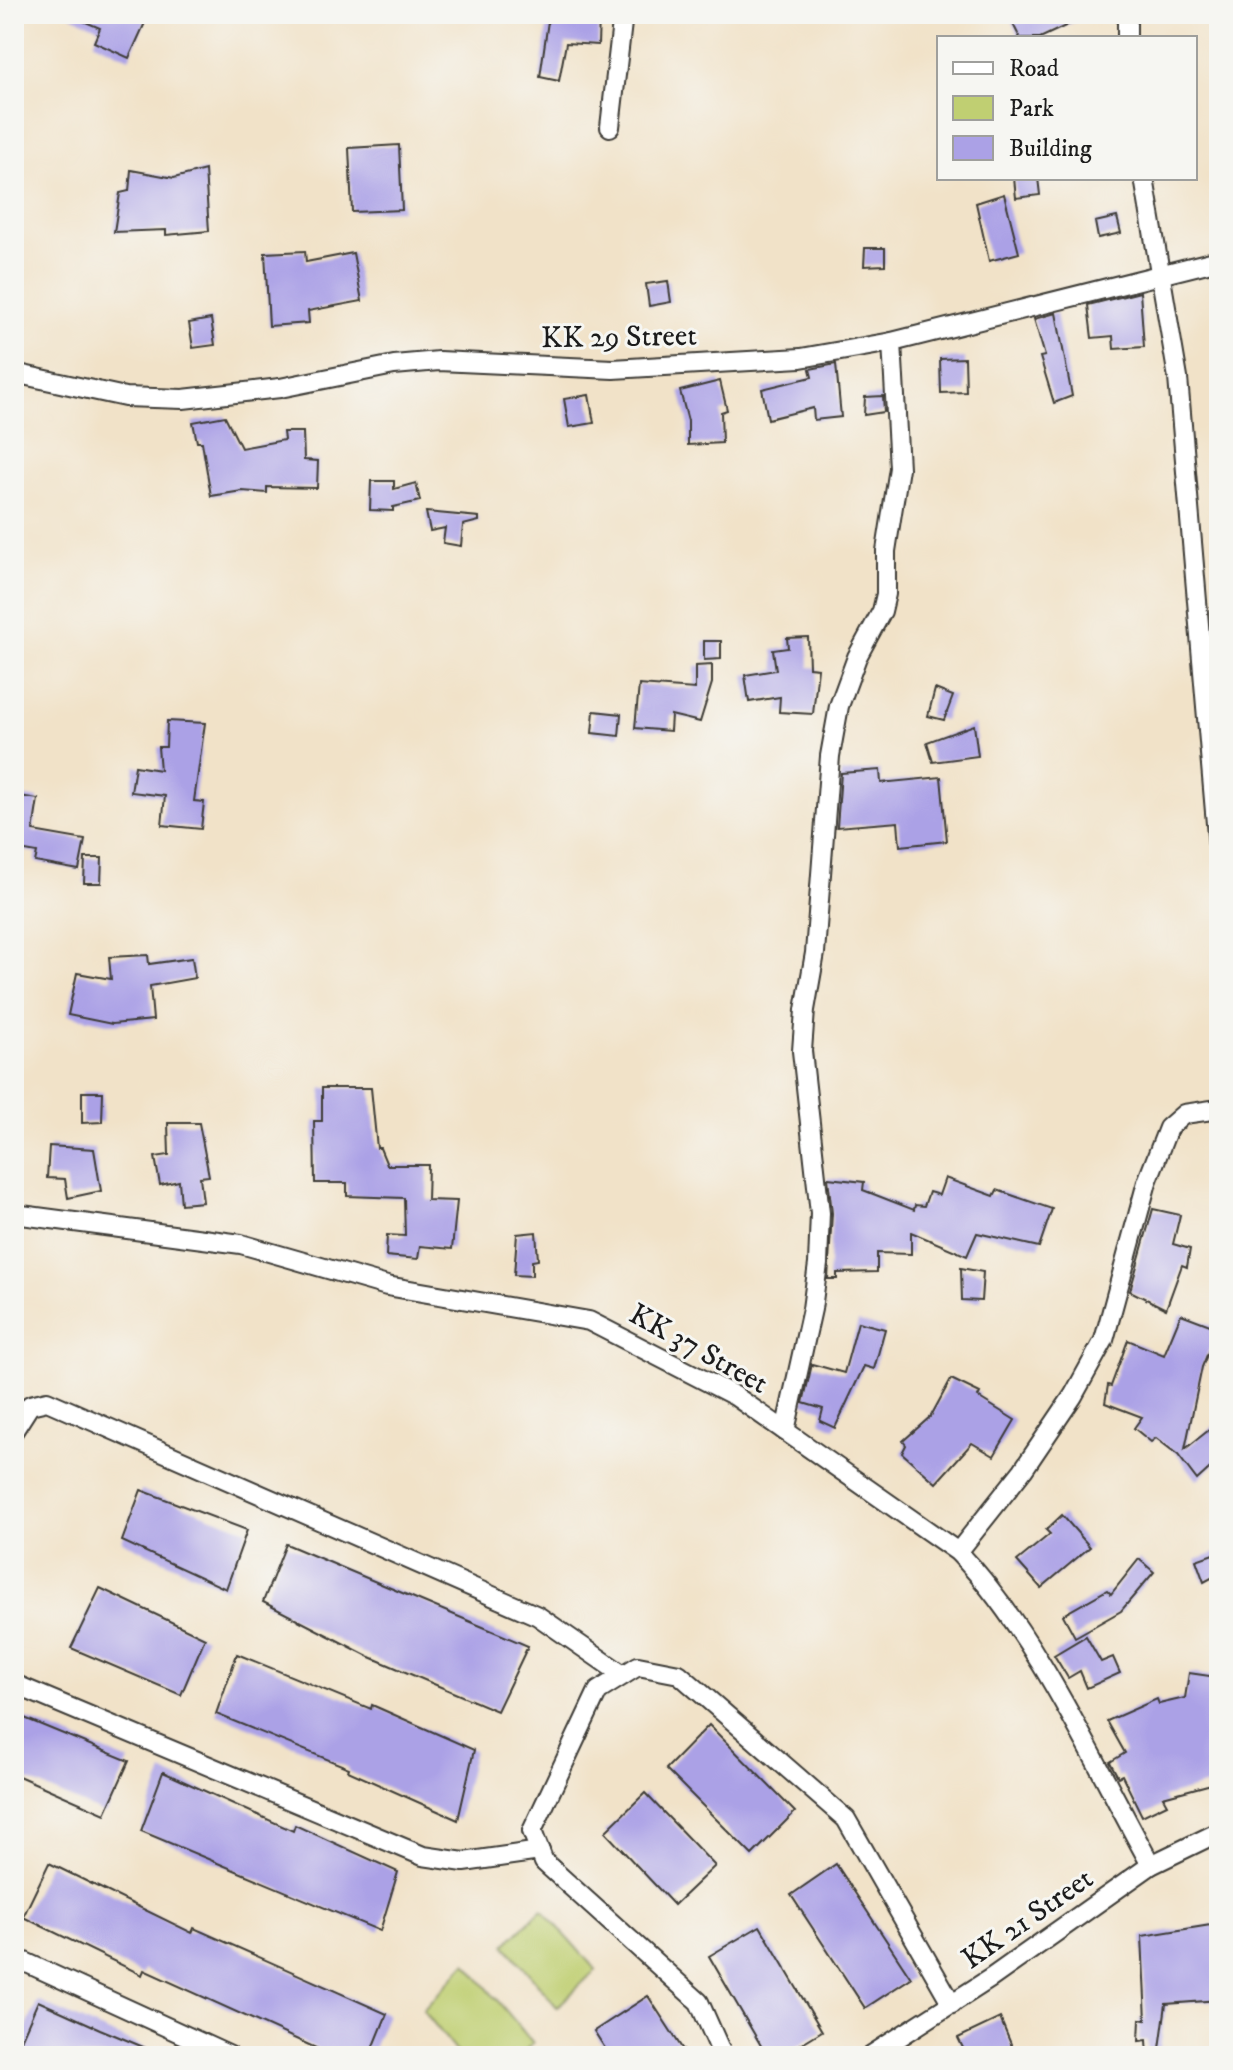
<svg xmlns="http://www.w3.org/2000/svg" width="1233" height="2070" viewBox="0 0 1233 2070" font-family="'IM FELL DW Pica',serif">
	<style>
		.green { fill: #c0cf72; stroke: #6e7647; stroke-width: 2 }
		.building { fill: #aba1e6 }
		.lines { fill: none; stroke-linecap: round; stroke-linejoin: round }
		.minor-casing { stroke: #3c3a36; stroke-width: 22 }
		.minor { stroke: #fff; stroke-width: 18 }
		.labels { text-anchor: middle; stroke-width: 6; stroke-linejoin: round; paint-order: stroke }
		.street-label { font-size: 30px; fill: #1c1c1c; stroke: #f6f6f2 }
	</style>
	<rect width="100%" height="100%" fill="#f6f6f2"/>
	<filter id="ink" filterUnits="userSpaceOnUse"><feTurbulence type="fractalNoise" baseFrequency=".0125" numOctaves="2"/><feDisplacementMap in="SourceGraphic" scale="16" xChannelSelector="R" yChannelSelector="G"/><feConvolveMatrix kernelMatrix="1 2 1 2 8 2 1 2 1" color-interpolation-filters="sRGB"/></filter>
	<filter id="wash" filterUnits="userSpaceOnUse"><feTurbulence type="fractalNoise" baseFrequency=".006" numOctaves="4" result="noise"/><feDisplacementMap in="SourceGraphic" scale="32" xChannelSelector="R" yChannelSelector="G"/><feGaussianBlur stdDeviation="1.8" result="paint"/><feColorMatrix in="noise" values="0 0 0 0 0 0 0 0 0 0 0 0 0 0 0 0 0 1.4 0 .05"/><feComposite in="paint" operator="in"/></filter>
	<g filter="url(#wash)">
		<rect width="100%" height="100%" fill="#f1e2c8"/>
		<!-- green -->
		<g class="green">
			<path d="M542 1909 596 1970 557 2007 505 1945Z"/>
			<path d="M466 1963 533 2043 519 2056H460L423 2010Z"/>
		</g>
		<g id="blocks">
			<!-- building -->
			<g class="building">
				<path d="M149 14 129 58 94 42 100 28 69 15Z"/>
				<path d="M549 14 599 17 598 45 566 43 559 81 540 77Z"/>
				<path d="M1008 14H1091L1040 38H1020Z"/>
				<path d="M399 145 402 210 352 212 349 148Z"/>
				<path d="M131 170 174 178 205 170 209 231 166 235V230L114 232 120 193 129 191Z"/>
				<path d="M1014 178H1038L1040 195 1016 198Z"/>
				<path d="M1004 194 1019 253 989 261 976 203Z"/>
				<path d="M1117 217 1121 233 1098 238 1095 222Z"/>
				<path d="M865 248H885V265L864 266Z"/>
				<path d="M305 251 306 262 353 253 362 301 308 311 309 323 269 326 265 253Z"/>
				<path d="M668 281 671 302 649 306 646 284Z"/>
				<path d="M1140 292 1144 347 1114 349 1113 336 1092 338 1088 305Z"/>
				<path d="M1056 313 1072 396 1054 403 1040 357 1045 356 1034 319Z"/>
				<path d="M211 319 215 345 193 348 189 323Z"/>
				<path d="M965 358 966 392 941 393 940 359Z"/>
				<path d="M836 364 841 417 814 420 813 408 768 419 762 389 812 377 810 369Z"/>
				<path d="M720 381 727 410 721 412 722 443 688 445V421L680 391Z"/>
				<path d="M589 395 594 423 569 427 564 399Z"/>
				<path d="M883 396 884 412 864 415 865 397Z"/>
				<path d="M225 416 241 448 284 440 283 432H303L304 460 318 461 317 488 267 487V493L242 491 211 496 202 442H197L193 422Z"/>
				<path d="M371 481H394V489L416 483 420 501 393 507V511L370 510Z"/>
				<path d="M426 512 479 517V521L463 525 461 546 443 543 445 528 430 531Z"/>
				<path d="M808 637 809 667 818 668 813 714 779 712 780 697 749 702 745 675 776 670 773 650 788 648 787 638Z"/>
				<path d="M704 641H721V659L704 660Z"/>
				<path d="M712 665V683L700 722 671 715 670 731 635 728 639 685 695 689V666Z"/>
				<path d="M935 689 953 696 944 720 928 716Z"/>
				<path d="M594 711 621 714 619 736 592 733Z"/>
				<path d="M167 721 205 723 194 801 204 802 201 829 162 825 165 796 131 792 135 766 160 770 158 747H166Z"/>
				<path d="M974 725 978 756 933 762 927 742Z"/>
				<path d="M880 770 881 783 941 777 947 841 900 846 898 822 837 827 841 773Z"/>
				<path d="M14 795 38 799 33 831 85 840 79 870 35 862 37 853 14 849Z"/>
				<path d="M85 858H102L101 883H84Z"/>
				<path d="M148 955 149 964 192 958 195 978 150 986 153 1020 112 1024 68 1015 77 973 111 979 109 957Z"/>
				<path d="M322 1088H371L377 1148H380L387 1165H428L427 1200 457 1201 452 1249 420 1246 418 1259 386 1256 387 1235 405 1236 404 1198 347 1196V1183H315L314 1121H322Z"/>
				<path d="M82 1092H103L102 1122 82 1123Z"/>
				<path d="M168 1123H199L209 1176 200 1177 203 1202 181 1204 179 1181 160 1185 155 1157 169 1155Z"/>
				<path d="M49 1146 94 1149 101 1191 68 1198 65 1179 47 1178Z"/>
				<path d="M828 1178 864 1182 863 1190 914 1210 915 1205 924 1206 929 1192 939 1195 945 1178 994 1196 997 1190 1052 1209 1039 1247 977 1233 967 1256 911 1232V1254L877 1253V1272L837 1273V1279H828L832 1213Z"/>
				<path d="M1153 1209 1180 1215 1173 1244 1190 1249 1187 1267 1182 1265 1166 1309 1130 1291Z"/>
				<path d="M536 1232 538 1260 532 1261V1276L514 1275 517 1234Z"/>
				<path d="M961 1268 983 1272 981 1301 962 1300Z"/>
				<path d="M1181 1314 1218 1328 1202 1367 1185 1449 1219 1422V1460L1197 1480 1178 1455 1156 1438 1151 1442 1134 1428 1142 1417 1105 1403 1108 1385 1111 1386 1128 1340 1164 1355Z"/>
				<path d="M858 1322 885 1329 874 1369 864 1366 835 1428 820 1421 823 1409 803 1403 812 1364 844 1373Z"/>
				<path d="M951 1379 980 1393 978 1397 1015 1420 994 1456 972 1443 936 1483 902 1453 906 1445 903 1441 931 1416Z"/>
				<path d="M141 1490 247 1530 226 1589 122 1541Z"/>
				<path d="M1062 1515 1090 1547 1041 1588 1017 1561 1050 1534 1046 1530Z"/>
				<path d="M286 1544 528 1646 497 1711 368 1656 263 1602Z"/>
				<path d="M1219 1552V1574L1204 1582 1196 1560Z"/>
				<path d="M1139 1559 1154 1572 1121 1611 1075 1637 1063 1615 1107 1590 1111 1594Z"/>
				<path d="M100 1588 205 1638 181 1695 71 1648Z"/>
				<path d="M1086 1636 1101 1662 1113 1657 1120 1673 1087 1688 1080 1671 1068 1678 1054 1655Z"/>
				<path d="M237 1654 371 1709 372 1705 474 1750 458 1820 348 1771 349 1768 216 1714Z"/>
				<path d="M1189 1673 1217 1677 1219 1782 1163 1797 1167 1804 1142 1816 1122 1775 1118 1777 1110 1762 1125 1753 1107 1721 1157 1699 1159 1704 1185 1698Z"/>
				<path d="M22 1717 129 1761 105 1814 14 1774V1733Z"/>
				<path d="M709 1725 795 1812 752 1855 666 1769Z"/>
				<path d="M163 1772 293 1831 295 1825 398 1872 380 1931 141 1831Z"/>
				<path d="M645 1793 715 1866 674 1905 605 1832Z"/>
				<path d="M49 1863 192 1933 194 1928 387 2014 370 2056H335L318 2049 144 1970 142 1975 23 1917Z"/>
				<path d="M836 1864 911 1978 865 2008 791 1895Z"/>
				<path d="M1217 1924 1219 2000 1166 2004 1159 2056H1148L1147 2040 1139 2041 1140 2019 1146 2020 1142 1936Z"/>
				<path d="M760 1926 822 2031 781 2056H767L709 1956Z"/>
				<path d="M648 1996 687 2056H610L594 2031Z"/>
				<path d="M38 2001 100 2029 165 2056H14Z"/>
				<path d="M1000 2018 1016 2056H967L958 2038Z"/>
			</g>
		</g>
	</g>
	<g filter="url(#ink)">
		<use href="#blocks" fill-opacity="0" stroke="#3c3a36" stroke-width="2"/>
		<g class="lines">
			<!-- minor casing -->
			<g class="minor-casing">
				<g id="minor">
					<path d="M1127 38V14"/>
					<path d="M610 127 623 14"/>
					<path d="M1144 178 1178 378 1219 859"/>
					<path d="M14 373 125 397 183 399 280 388 394 365 439 361 613 369 801 358 892 342 1219 260"/>
					<path d="M14 1214 241 1244 387 1286 589 1321 735 1396 958 1552C1037 1634 1095 1764 1151 1865"/>
					<path d="M14 1430 30 1405 47 1401 538 1616 623 1675"/>
					<path d="M785 1431 812 1309 818 1264 820 1213 802 1051 805 1010 815 953 830 756 839 706 857 657 882 611 886 594V551L899 468 892 342"/>
					<path d="M958 1552 1023 1470 1073 1396 1104 1340 1147 1182 1168 1128 1184 1114 1219 1109"/>
					<path d="M14 1684 423 1856 464 1862 540 1851"/>
					<path d="M14 1957 230 2056"/>
					<path d="M723 2056 699 2002 544 1862 532 1831 598 1691 638 1666 679 1674 846 1819 952 2004"/>
					<path d="M870 2056 991 1978 1151 1865 1219 1832"/>
				</g>
			</g>
			<!-- minor -->
			<use href="#minor" class="minor"/>
		</g>
	</g>
	<g class="labels">
		<!-- street labels -->
		<g class="street-label">
			<text transform="translate(619 336) rotate(-1)" y="10">KK 29 Street</text>
			<text transform="translate(699 1348) rotate(29)" y="10">KK 37 Street</text>
			<text transform="translate(1027 1918) rotate(-35)" y="10">KK 21 Street</text>
		</g>
	</g>
	<!-- margin -->
	<rect width="1233" height="2070" fill="none" stroke="#f6f6f2" stroke-width="48"/>
	<!-- legend -->
	<rect x="937" y="36" width="260" height="144" fill="#f6f6f2" stroke="#9f9f9c" stroke-width="2"/>
	<rect x="953" y="62" width="40" height="12" fill="#ffffff" stroke="#9f9f9c" stroke-width="2"/>
	<text x="1009" y="76" font-size="24" fill="#1c1c1c">Road</text>
	<rect x="953" y="96" width="40" height="24" fill="#c0cf72" stroke="#9f9f9c" stroke-width="2"/>
	<text x="1009" y="116" font-size="24" fill="#1c1c1c">Park</text>
	<rect x="953" y="136" width="40" height="24" fill="#aba1e6" stroke="#9f9f9c" stroke-width="2"/>
	<text x="1009" y="156" font-size="24" fill="#1c1c1c">Building</text>
</svg>
